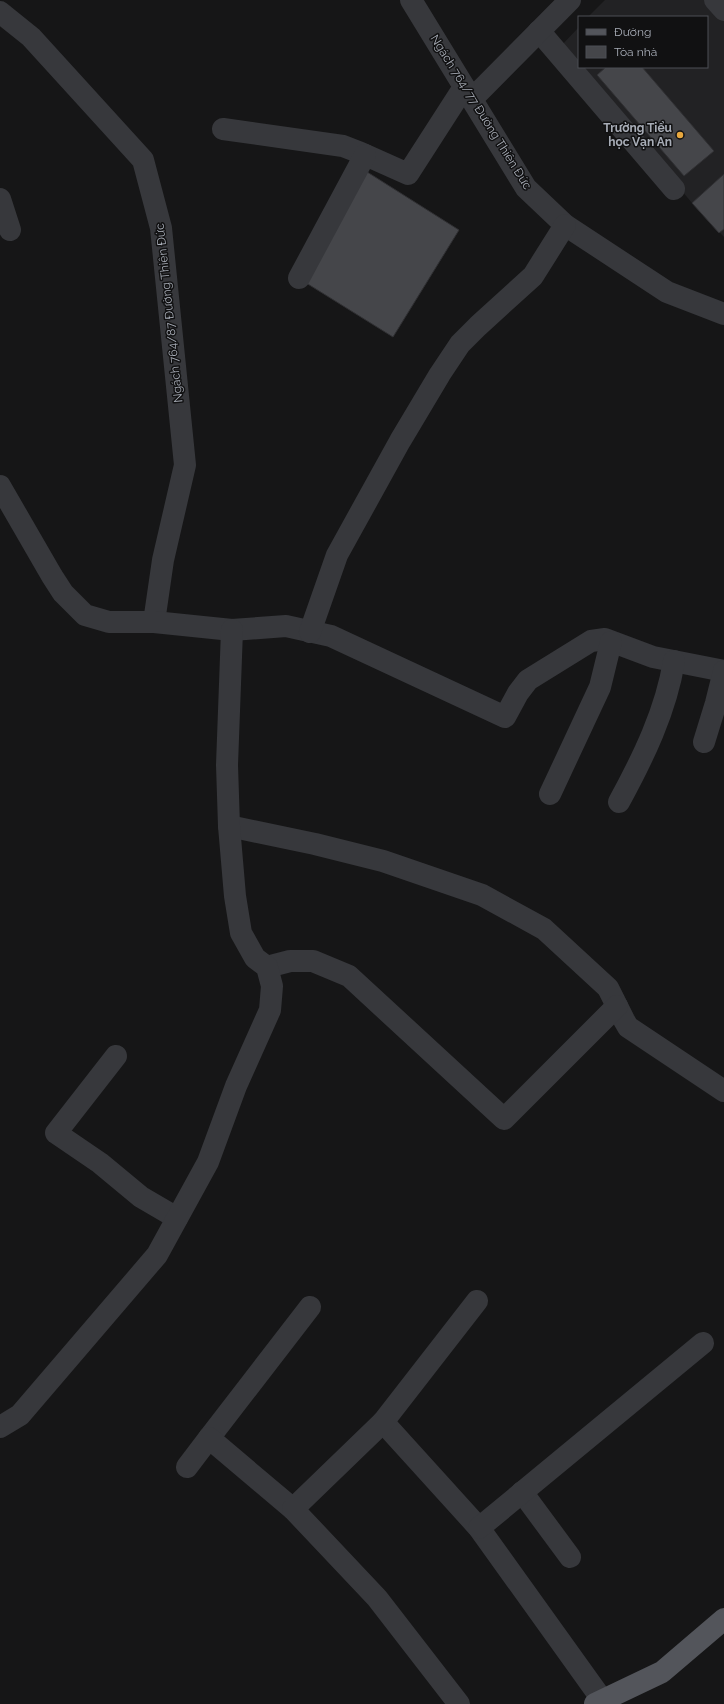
<svg xmlns="http://www.w3.org/2000/svg" width="724" height="1704" viewBox="0 0 724 1704" font-family="Raleway,sans-serif">
	<style>
		.built { fill: #222224 }
		.building { fill: #45464a; stroke: #303033 }
		.lines { fill: none; stroke-linecap: round; stroke-linejoin: round }
		.minor { stroke: #37383c; stroke-width: 22 }
		.major { stroke: #53555b; stroke-width: 22 }
		.poi-dot { fill: #e7a73e; stroke: #111112; stroke-width: 1.5 }
		.labels { text-anchor: middle; stroke-width: 3; stroke-linejoin: round; paint-order: stroke }
		.street-label { font-size: 12px; fill: #a8adb7; stroke: #111112 }
		.poi-label { font-size: 12px; font-weight: bold; fill: #a8adb7; stroke: #111112; text-anchor: end }
	</style>
	<rect width="100%" height="100%" fill="#161617"/>
	<!-- built -->
	<path class="built" d="M605 0H724V237L692 203 561 46 579 27V67H707V17H588Z"/>
	<!-- building -->
	<g class="building">
		<path d="M606 67H642L714 151 684 176 597 75Z"/>
		<path d="M364 170 459 230 393 337 303 281Z"/>
		<path d="M724 174V229L719 233 692 203Z"/>
	</g>
	<g class="lines">
		<!-- minor -->
		<g class="minor">
			<path d="M411 0 526 188 565 225 667 292 724 314"/>
			<path d="M715 0 724 10"/>
			<path d="M0 12 31 37 143 160 161 228 185 465 163 560 154 622"/>
			<path d="M539 31 674 189"/>
			<path d="M472 99 570 0"/>
			<path d="M223 129 343 146 361 153 408 174 464 87"/>
			<path d="M0 199 10 230"/>
			<path d="M299 278 365 155"/>
			<path d="M0 486 52 576 63 593 85 615 109 622H154L232 630 286 626 331 636 505 717 518 693 528 680 591 641 605 639 653 657 724 671"/>
			<path d="M310 632 337 555 400 441 440 374 460 344 478 326 533 276 565 225"/>
			<path d="M704 742 716 703 724 671"/>
			<path d="M550 794 600 687 611 642"/>
			<path d="M619 802C643 758 666 711 674 661"/>
			<path d="M229 826 315 844 383 861 482 895 544 929 608 988 624 1020 628 1027 724 1091"/>
			<path d="M267 967 290 961H313L349 976 504 1119 617 1006"/>
			<path d="M116 1056 56 1133 100 1163 141 1197 177 1218"/>
			<path d="M383 1422 479 1528 603 1701"/>
			<path d="M0 1427 20 1415 157 1255 208 1162 236 1086 270 1010 272 986 267 967 255 958 241 933 235 896 229 826 227 765 232 630"/>
			<path d="M209 1438 310 1307"/>
			<path d="M187 1467 209 1438 293 1509"/>
			<path d="M522 1492 570 1557"/>
			<path d="M479 1528 703 1343"/>
			<path d="M459 1704 377 1598 293 1509 383 1422 477 1301"/>
		</g>
		<!-- major -->
		<path class="major" d="M595 1704 662 1672 724 1619"/>
	</g>
	<!-- markers -->
	<circle class="poi-dot" cx="680" cy="135" r="4"/>
	<g class="labels">
		<!-- street labels -->
		<g class="street-label">
			<text transform="translate(481 112) rotate(58)" y="4">Ngách 764/77 Đường Thiên Đức</text>
			<text transform="translate(169 313) rotate(-96)" y="4">Ngách 764/87 Đường Thiên Đức</text>
		</g>
		<!-- poi labels -->
		<g class="poi-label">
			<text x="672" y="132">Trường Tiểu<tspan x="672" dy="14">học Vạn An</tspan></text>
		</g>
	</g>
	<!-- legend -->
	<rect x="578" y="16" width="130" height="52" fill="#111112" stroke="#4d4f54"/>
	<rect x="586" y="29" width="20" height="6" fill="#53555b" stroke="#4d4f54"/>
	<text x="614" y="36" font-size="12" fill="#a8adb7">Đường</text>
	<rect x="586" y="46" width="20" height="12" fill="#45464a" stroke="#4d4f54"/>
	<text x="614" y="56" font-size="12" fill="#a8adb7">Tòa nhà</text>
</svg>
